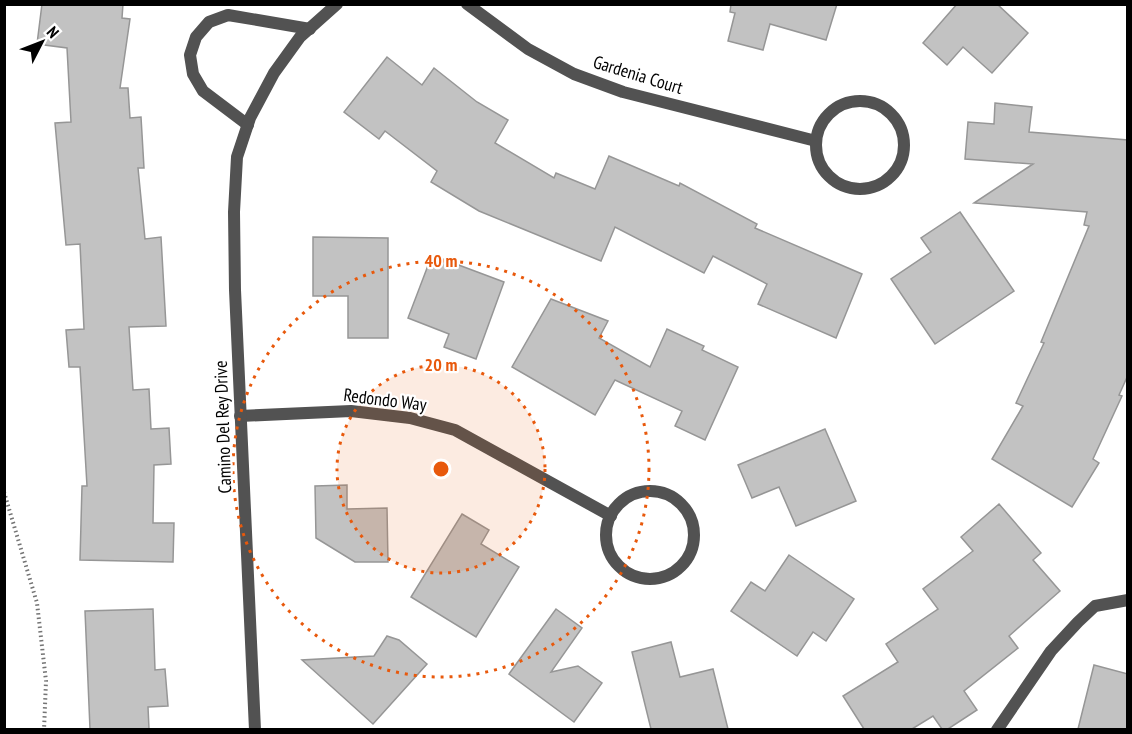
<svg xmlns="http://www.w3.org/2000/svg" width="1132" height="734" viewBox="0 0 1132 734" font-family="'PT Sans Narrow',sans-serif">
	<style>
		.building { fill: #c2c2c2; stroke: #969696; stroke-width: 1.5 }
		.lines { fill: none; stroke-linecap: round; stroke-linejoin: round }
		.path { stroke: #747474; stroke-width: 4; stroke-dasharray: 1.5 3; stroke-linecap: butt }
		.street { stroke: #525252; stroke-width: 12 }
		.ring { fill: none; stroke: #e8590c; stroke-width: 3; stroke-dasharray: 3 6 }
		.labels { text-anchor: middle; stroke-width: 4.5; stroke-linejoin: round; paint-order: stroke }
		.street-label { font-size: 18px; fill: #000; stroke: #fff }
		.centre { fill: #e8590c; stroke: #fff; stroke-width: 3 }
		.ring-label { font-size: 18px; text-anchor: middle; font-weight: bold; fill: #e8590c; stroke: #fff; stroke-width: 4.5; stroke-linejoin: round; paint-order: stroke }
	</style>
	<rect width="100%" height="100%" fill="#fff"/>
	<!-- building -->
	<g class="building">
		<path d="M42 4H123L122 18 130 19 120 88H128L130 118 141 117 144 168H138L145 239 161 237 166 326 129 327 133 390 149 389 151 429 169 428 171 464 154 465 153 523H174L173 562 80 560 82 486H87L80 367H69L66 330 84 329 80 244 66 245 55 123 71 122 67 48 37 44Z"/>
		<path d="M731 4H837L826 40 770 24 763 50 728 41 735 13 730 12Z"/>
		<path d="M957 4H997L1028 33 992 73 963 47 947 65 923 43Z"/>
		<path d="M387 57 422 85 434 68 477 102 508 120 495 143 554 178 556 173 595 189 609 156 679 186 680 183 757 224 755 228 862 274 836 338 758 304 767 284 713 256 704 273 615 227 601 261 479 211 431 182 437 171 385 131 379 139 344 112Z"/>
		<path d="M995 103 1032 107 1029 132 1128 140V375L1119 395 1122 396 1093 459 1099 463 1072 507 992 459 1023 406 1016 403 1044 343 1041 342 1089 226 1084 225 1087 212 974 203 1033 164 965 159 968 122 994 124Z"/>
		<path d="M960 212 1014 291 935 344 891 279 931 252 921 238Z"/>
		<path d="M313 237 388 238V338H348V296H313Z"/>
		<path d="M432 255 504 282 476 359 444 347 449 334 408 318Z"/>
		<path d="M551 299 608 321 599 338 650 367 667 329 704 346 702 350 738 367 705 440 675 426 682 411 615 380 595 415 512 367Z"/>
		<path d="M825 429 856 501 796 526 779 487 752 498 738 465Z"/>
		<path d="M347 485V509L387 508 388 562H355L316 538 315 486Z"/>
		<path d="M999 504 1041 553 1033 560 1060 591 1009 636 1018 648 964 691 977 710 948 729H942L933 716 912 729H864L843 696 898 662 886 644 938 609 923 589 973 551 961 537Z"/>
		<path d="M462 514 489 530 481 544 519 567 476 637 411 597Z"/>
		<path d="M789 555 854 599 826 641 813 632 797 656 731 611 751 582 765 591Z"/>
		<path d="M153 609 155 670 165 669 168 706 148 707 149 729H90L85 611Z"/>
		<path d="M556 609 582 628 551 672 578 666 602 683 574 722 509 674Z"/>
		<path d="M387 636 399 640 427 664 373 724 302 660 374 656Z"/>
		<path d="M671 642 680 677 713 669 728 729H651L632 652Z"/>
		<path d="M1094 665 1128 674V729H1078Z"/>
	</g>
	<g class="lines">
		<!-- path -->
		<path class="path" d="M4 492 37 603 46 681 44 730"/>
		<!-- street -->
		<g class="street">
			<path d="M467 4 528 49 574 74 623 92 816 141"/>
			<circle cx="860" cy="145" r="44"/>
			<path d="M248 125 203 91 193 74 190 55 196 37 209 22 228 15 310 29"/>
			<path d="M240 416 351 411 410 418 455 430 611 516"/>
			<circle cx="650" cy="535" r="44"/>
			<path d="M255 730 235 290 234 212 237 157 250 118 274 73 300 37 337 4"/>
			<path d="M997 730 1051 651 1078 622 1095 606 1128 600"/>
		</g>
	</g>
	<!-- distance rings -->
	<circle cx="441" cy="469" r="104" fill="#e8590c" fill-opacity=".12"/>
	<g class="ring">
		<circle cx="441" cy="469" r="104"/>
		<circle cx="441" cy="469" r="208"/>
	</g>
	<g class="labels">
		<!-- street labels -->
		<g class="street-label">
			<text transform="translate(638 75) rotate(17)" y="6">Gardenia Court</text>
			<text transform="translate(385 400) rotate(7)" y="6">Redondo Way</text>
			<text transform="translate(223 427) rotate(-92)" y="6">Camino Del Rey Drive</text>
		</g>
	</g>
	<circle cx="441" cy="469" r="9" class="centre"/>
	<g class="ring-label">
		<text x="441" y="267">40 m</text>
		<text x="441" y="371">20 m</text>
	</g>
	<!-- border -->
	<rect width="1132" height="734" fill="none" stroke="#000000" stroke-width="12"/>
	<!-- north arrow -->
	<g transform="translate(42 42) rotate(48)" stroke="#ffffff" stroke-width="4.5" paint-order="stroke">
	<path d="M0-4.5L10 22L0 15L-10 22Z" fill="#000000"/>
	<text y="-9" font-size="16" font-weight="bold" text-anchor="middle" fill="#000000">N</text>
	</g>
</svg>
